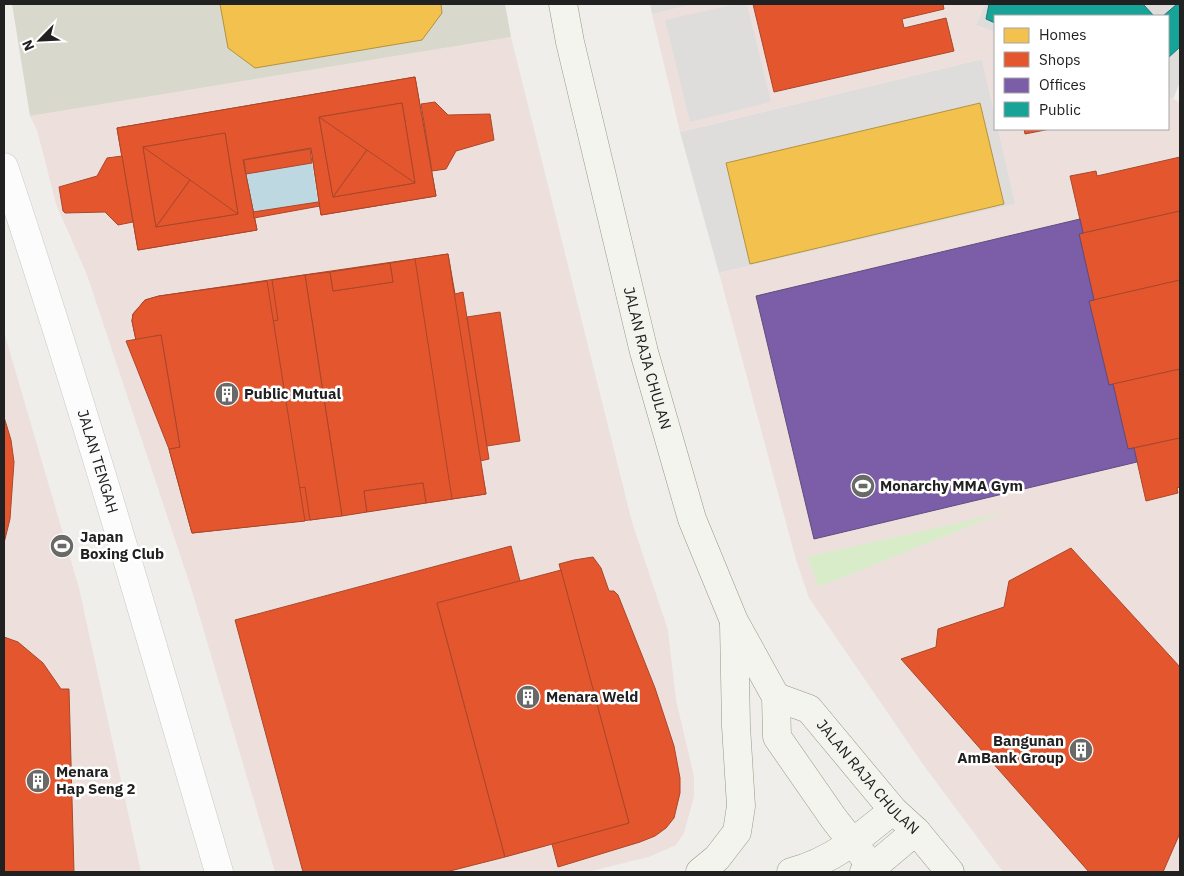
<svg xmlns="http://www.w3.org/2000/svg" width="1184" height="876" viewBox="0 0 1184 876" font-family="'IBM Plex Sans',sans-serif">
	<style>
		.residential { fill: #dfdddb }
		.commercial { fill: #ede0dc }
		.religious { fill: #dedddb }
		.construction { fill: #d8d9cc }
		.grass { fill: #d9ecca }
		.water { fill: #bed8e2 }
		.homes { fill: #f2c14e; stroke: #b39140 }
		.shops { fill: #e4572e; stroke: #aa472a; fill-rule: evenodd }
		.offices { fill: #7b5ea7; stroke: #604c7f }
		.public { fill: #17a398; stroke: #1a7c74 }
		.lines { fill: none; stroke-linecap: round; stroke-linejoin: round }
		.street-casing { stroke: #c8c8c6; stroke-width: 29 }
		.secondary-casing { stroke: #969a81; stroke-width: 29 }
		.street { stroke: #fdfcfc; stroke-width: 28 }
		.secondary { stroke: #f3f4ed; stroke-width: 28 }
		.labels { text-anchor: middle; stroke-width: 5; stroke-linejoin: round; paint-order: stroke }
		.street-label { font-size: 15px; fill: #212121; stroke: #fff }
		.poi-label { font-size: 15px; font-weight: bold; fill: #212121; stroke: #fff; text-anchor: start }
	</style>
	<rect width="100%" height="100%" fill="#f0eeea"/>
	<!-- residential -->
	<path class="residential" d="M982 59 995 115V129H998L1016 204 719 273 680 132Z"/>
	<!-- commercial -->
	<g class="commercial">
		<path d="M694 4H985L976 25 995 32V115L982 59 680 132 652 14Z"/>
		<path d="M511 37 632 522 668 630 676 700 694 776V797L684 833 676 845 649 857 587 872H275L192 591 87 275 56 204 37 130 30 116Z"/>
		<path d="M1168 97 1180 102V872H1003L922 763 809 598 796 560 719 273 1015 204 998 129H1168Z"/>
		<path d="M4 332 79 588 141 872H4Z"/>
	</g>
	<!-- religious -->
	<g class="religious">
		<path d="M650 4H694L652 14Z"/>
		<path d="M736 4H747L771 102 690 122 665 20Z"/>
		<path d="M985 4H1180V82L1173 99 1168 97V16H995V32L976 25Z"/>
	</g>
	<!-- construction -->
	<path class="construction" d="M12 4H505L511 37 30 116Z"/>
	<!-- grass -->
	<path class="grass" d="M1002 513 819 587 807 557Z"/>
	<!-- water -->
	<path class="water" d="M312 163 318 202 253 212 246 174Z"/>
	<!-- homes -->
	<g class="homes">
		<path d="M220 4H441L442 13 422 40 255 68 228 48Z"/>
		<path d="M980 103 1004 204 750 264 726 163Z"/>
	</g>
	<!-- shops -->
	<g class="shops">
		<path d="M753 4H943L944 9 902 19 904 28 946 18 954 51 774 92Z"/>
		<path d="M415 77 436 196 321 215 311 148 243 160 257 230 138 250 117 128ZM402 103 415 183 333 197 319 117ZM225 133 238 214 156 227 143 147Z"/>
		<path d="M415 77 436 196 321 215 311 148 243 160 257 230 138 250 117 128Z"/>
		<path d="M435 102 448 115 490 114 494 140 456 151 446 169 432 171 421 104Z"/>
		<path d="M402 103 415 183 367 150Z"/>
		<path d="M402 103 367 150 319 117Z"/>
		<path d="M402 103 415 183 333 197 319 117Z"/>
		<path d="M319 117 367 150 333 197Z"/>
		<path d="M1024 129H1050L1025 134Z"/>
		<path d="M225 133 190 180 143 147Z"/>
		<path d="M225 133 238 214 190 180Z"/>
		<path d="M225 133 238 214 156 227 143 147Z"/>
		<path d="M143 147 190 180 156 227Z"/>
		<path d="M310 149 312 163 246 174 244 160Z"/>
		<path d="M367 150 415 183 333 197Z"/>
		<path d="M122 156 133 222 118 225 105 212 65 213 63 211 59 187 97 176 107 158Z"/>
		<path d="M1180 157V211L1083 233 1070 176 1096 171 1097 176Z"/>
		<path d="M190 180 238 214 156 227Z"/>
		<path d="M318 202 320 206 254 218 253 212Z"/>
		<path d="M1180 211V280L1094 300 1079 234Z"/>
		<path d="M448 254 455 294 463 292 489 459 480 461 486 494 452 499 415 259Z"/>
		<path d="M448 254 486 494 310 520 192 533 169 449 180 447 161 335 136 340 132 321 133 314 140 306 145 300 159 296Z"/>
		<path d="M415 259 452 499 426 503 423 483 364 491 367 512 342 516 305 275 330 272 333 291 393 282 390 263Z"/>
		<path d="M390 263 393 282 333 291 330 272Z"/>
		<path d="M305 275 342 516 310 520 305 487 299 488 273 321 278 320 272 280Z"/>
		<path d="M1180 280V369L1109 385 1089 301Z"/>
		<path d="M267 281 305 521 192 533 169 449 180 447 161 335 136 340 132 321 133 314 145 300 159 296Z"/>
		<path d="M500 312 520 441 487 446 467 317Z"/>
		<path d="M161 335 180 447 169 449 126 341Z"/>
		<path d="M1180 369V438L1128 449 1113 384Z"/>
		<path d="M4 417 11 440 14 462 10 519 4 543Z"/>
		<path d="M1180 438V487L1177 488 1178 493 1146 501 1134 448Z"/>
		<path d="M423 483 426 503 367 512 364 491Z"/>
		<path d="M511 546 520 581 437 603 505 857 446 872H303L235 620Z"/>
		<path d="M1071 548 1180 667V833L1163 872H1089L901 659 936 647 938 629 1004 607 1009 581Z"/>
		<path d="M593 557 601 568 609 591H614L618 595 655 688 674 746 680 778V793L674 818 666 828 655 836 640 842 558 867 552 844 629 823 559 564 574 560Z"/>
		<path d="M561 570 629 823 505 857 437 603Z"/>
		<path d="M4 637 18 642 43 663 61 689H69L74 872H4Z"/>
	</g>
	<!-- offices -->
	<path class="offices" d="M1080 219 1083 233 1079 234 1094 300 1089 301 1109 385 1113 384 1128 449 1134 448 1137 462 814 539 756 296Z"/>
	<!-- public -->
	<g class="public">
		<path d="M989 4H1143L1154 16H995V23L986 19Z"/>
		<path d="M1177 4H1180V42L1179 44 1180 47 1168 58V16H1163Z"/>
	</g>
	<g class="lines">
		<!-- street casing -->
		<g class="street-casing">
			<g id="street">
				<path id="s1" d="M4 167C82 400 150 636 219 872"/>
			</g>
		</g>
		<!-- secondary casing -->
		<g class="secondary-casing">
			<g id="secondary">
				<path id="s2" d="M563 4 570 42 644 352 692 519 734 621 776 697 777 737 834 819 876 872"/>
				<path id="s3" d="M776 697 809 709 893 810 916 831 950 872"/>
				<path d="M700 872 717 858 737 832 741 806 736 726 734 624"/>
				<path d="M791 872C831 862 862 836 893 810"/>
				<path d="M864 872 872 868 916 831"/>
			</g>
		</g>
		<!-- street -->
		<use href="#street" class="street"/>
		<!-- secondary -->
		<use href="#secondary" class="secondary"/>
	</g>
	<!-- icons -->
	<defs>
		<g id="building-disc" transform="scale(1.25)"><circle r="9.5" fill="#696967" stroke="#fff"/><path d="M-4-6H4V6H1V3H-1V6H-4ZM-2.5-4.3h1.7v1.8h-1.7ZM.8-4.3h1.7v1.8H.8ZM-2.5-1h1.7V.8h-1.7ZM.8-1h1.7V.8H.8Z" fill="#fff"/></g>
		<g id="stadium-disc" transform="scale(1.25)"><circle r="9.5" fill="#696967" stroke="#fff"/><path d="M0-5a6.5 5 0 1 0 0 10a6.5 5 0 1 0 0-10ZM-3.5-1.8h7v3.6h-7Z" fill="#fff"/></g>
	</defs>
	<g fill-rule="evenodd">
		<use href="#building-disc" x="227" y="394"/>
		<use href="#stadium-disc" x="863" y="486"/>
		<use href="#stadium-disc" x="62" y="546"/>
		<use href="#building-disc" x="528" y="697"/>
		<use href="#building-disc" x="1081" y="750"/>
		<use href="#building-disc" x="38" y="781"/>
	</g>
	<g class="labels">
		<!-- street labels -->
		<g class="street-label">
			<text dy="5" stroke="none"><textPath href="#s2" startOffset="364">JALAN RAJA CHULAN</textPath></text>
			<text dy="5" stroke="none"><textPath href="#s1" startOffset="309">JALAN TENGAH</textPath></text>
			<text dy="5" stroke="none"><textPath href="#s3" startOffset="125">JALAN RAJA CHULAN</textPath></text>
		</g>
		<!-- poi labels -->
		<g class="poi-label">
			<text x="244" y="399">Public Mutual</text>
			<text x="880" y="491">Monarchy MMA Gym</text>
			<text x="80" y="542">Japan<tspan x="80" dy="17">Boxing Club</tspan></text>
			<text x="546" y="702">Menara Weld</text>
			<text x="1064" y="746" text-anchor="end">Bangunan<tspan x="1064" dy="17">AmBank Group</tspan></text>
			<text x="56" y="777">Menara<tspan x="56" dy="17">Hap Seng 2</tspan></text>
		</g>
	</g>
	<!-- border -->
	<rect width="1184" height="876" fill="none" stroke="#212121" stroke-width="10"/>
	<!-- legend -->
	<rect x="994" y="15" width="175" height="115" fill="#ffffff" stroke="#a6a6a6"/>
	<rect x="1004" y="28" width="25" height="15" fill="#f2c14e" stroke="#a6a6a6"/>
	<text x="1039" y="40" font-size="15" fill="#212121">Homes</text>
	<rect x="1004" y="52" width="25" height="15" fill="#e4572e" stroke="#a6a6a6"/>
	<text x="1039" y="65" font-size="15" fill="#212121">Shops</text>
	<rect x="1004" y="78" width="25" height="15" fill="#7b5ea7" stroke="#a6a6a6"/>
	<text x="1039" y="90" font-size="15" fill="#212121">Offices</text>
	<rect x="1004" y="102" width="25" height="15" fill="#17a398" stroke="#a6a6a6"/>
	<text x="1039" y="115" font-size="15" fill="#212121">Public</text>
	<!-- north arrow -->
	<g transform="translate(40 40) rotate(246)" stroke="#ffffff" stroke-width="4" paint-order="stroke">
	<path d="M0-4L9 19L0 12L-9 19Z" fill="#212121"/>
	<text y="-8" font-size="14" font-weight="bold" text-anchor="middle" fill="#212121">N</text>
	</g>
</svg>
